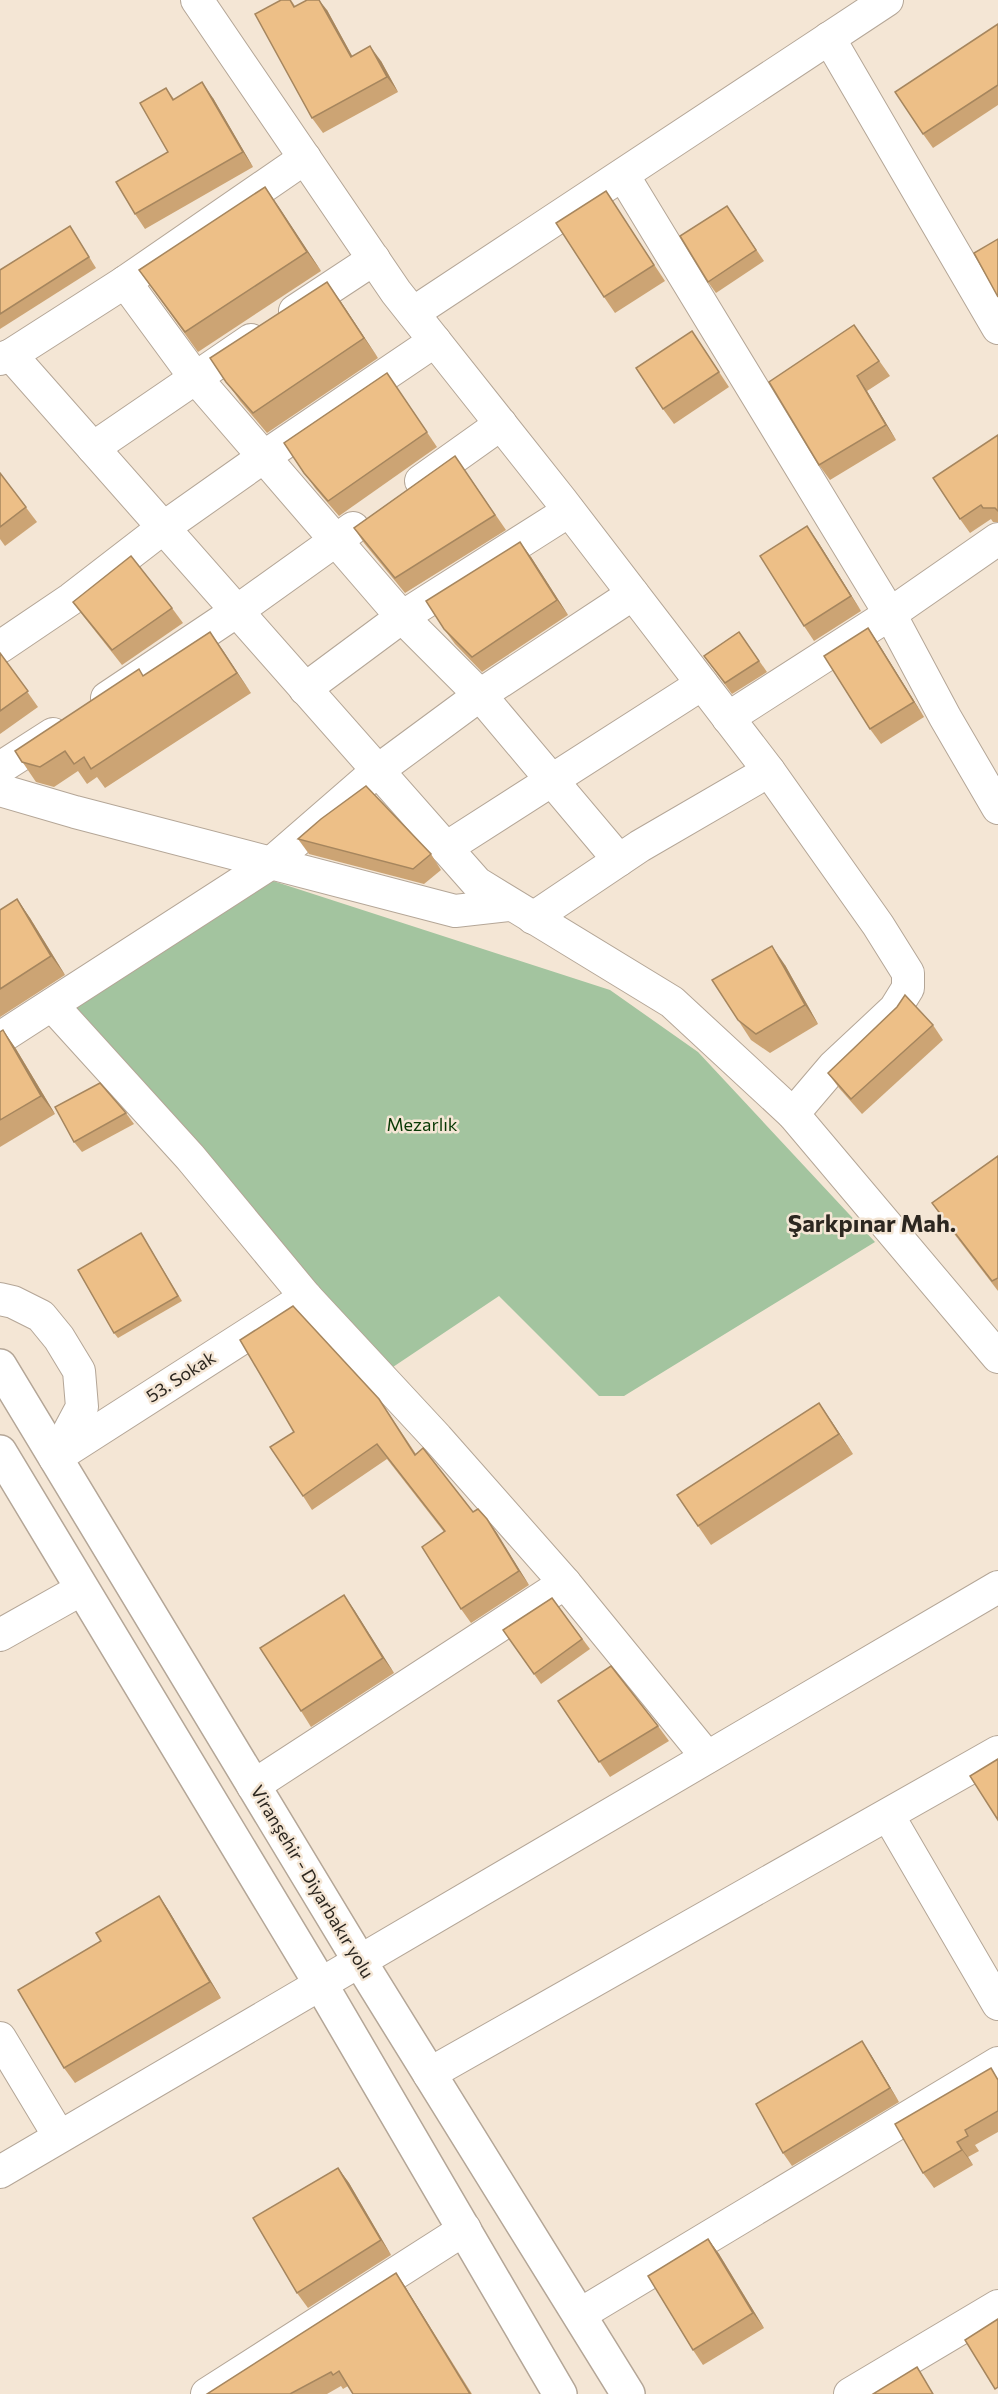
<svg xmlns="http://www.w3.org/2000/svg" width="998" height="2394" viewBox="0 0 998 2394" font-family="Commissioner,sans-serif">
	<style>
		.green { fill: #a3c49f }
		.lines { fill: none; stroke-linecap: round; stroke-linejoin: round }
		.minor-casing { stroke: #b4a697; stroke-width: 34 }
		.major-casing { stroke: #b4a697; stroke-width: 36 }
		.minor { stroke: #fff; stroke-width: 32 }
		.major { stroke: #fff; stroke-width: 33 }
		.wall { fill: #cca474 }
		.shaded-wall { fill: #a6865e }
		.building { fill: #edbf87; stroke: #a6865e; stroke-width: 1.5 }
		.labels { text-anchor: middle; stroke-width: 5; stroke-linejoin: round; paint-order: stroke }
		.park-label { font-size: 18px; fill: #083904; stroke: #f4e6d5 }
		.street-label { font-size: 18px; fill: #2c2720; stroke: #f4e6d5 }
		.district-label { font-size: 24px; font-weight: bold; fill: #2c2720; stroke: #f4e6d5 }
	</style>
	<rect width="100%" height="100%" fill="#f4e6d5"/>
	<!-- green -->
	<path class="green" d="M270 880 610 990 698 1052 875 1242 624 1396H599L499 1296 387 1371 76 1008Z"/>
	<g class="lines">
		<!-- minor casing -->
		<g class="minor-casing">
			<g id="minor">
				<path d="M197 0 396 292 561 500 769 771 878 925 908 973V988L895 1009 833 1067 793 1114"/>
				<path d="M829 38 998 328"/>
				<path d="M623 175 890 614 945 717 998 808"/>
				<path d="M125 282 194 376 402 617 480 695 619 860"/>
				<path d="M295 311 374 259"/>
				<path d="M413 313 887 0"/>
				<path d="M11 355 477 883 672 1002 793 1114 998 1357"/>
				<path d="M0 359 11 355 125 282 305 158"/>
				<path d="M93 448 251 340"/>
				<path d="M421 481 501 424"/>
				<path d="M0 647 71 599 163 528 265 456 435 341"/>
				<path d="M305 689 402 617 569 511"/>
				<path d="M107 698 237 611 353 528"/>
				<path d="M728 718 890 614 998 539"/>
				<path d="M0 768 53 734"/>
				<path d="M0 790 75 812 455 911 510 905"/>
				<path d="M446 848 702 684"/>
				<path d="M533 918 640 846 769 771"/>
				<path d="M52 1005 190 1157 306 1297 437 1438 565 1583 707 1757"/>
				<path d="M0 1038 271 863 377 771 480 695 633 594"/>
				<path d="M0 1299 13 1302 41 1316 59 1338 79 1371 82 1407 57 1454"/>
				<path d="M55 1458 306 1297"/>
				<path d="M0 1635 82 1589"/>
				<path d="M253 1786 565 1583"/>
				<path d="M888 1815 998 2004"/>
				<path d="M0 2038 59 2136"/>
				<path d="M429 2074 998 1752"/>
				<path d="M0 2172 998 1587"/>
				<path d="M579 2315 998 2063"/>
				<path d="M207 2394 465 2229"/>
				<path d="M850 2394 998 2306"/>
			</g>
		</g>
		<!-- major casing -->
		<g class="major-casing">
			<g id="major">
				<path d="M0 1366 359 1960 628 2394"/>
				<path d="M0 1452 320 1983 560 2394"/>
			</g>
		</g>
		<!-- minor -->
		<use href="#minor" class="minor"/>
		<!-- major -->
		<use href="#major" class="major"/>
	</g>
	<!-- wall -->
	<g class="wall">
		<path d="M291 0 295 6 327 10 352 56 381 61 398 92 323 133 312 118Z"/>
		<path d="M998 24V105L933 148 923 134Z"/>
		<path d="M166 88 174 99 213 98 253 167 145 229 135 214 168 152Z"/>
		<path d="M265 187 321 271 198 352 139 270Z"/>
		<path d="M727 206 764 261 716 293 708 282Z"/>
		<path d="M616 207 665 281 615 313 604 297Z"/>
		<path d="M70 226 96 268 0 329V270Z"/>
		<path d="M341 302 378 358 267 433 240 401 210 358Z"/>
		<path d="M854 325 890 376 867 391 896 440 830 480 819 465Z"/>
		<path d="M692 331 729 387 674 424 663 409Z"/>
		<path d="M387 373 437 447 339 516 315 488 284 443Z"/>
		<path d="M998 435V522H993L991 519 970 533 960 519Z"/>
		<path d="M455 456 506 530 405 593 364 543 354 528Z"/>
		<path d="M0 473 37 522 5 546 0 539Z"/>
		<path d="M818 542 861 611 814 641 804 626Z"/>
		<path d="M531 557 568 615 482 672 455 644 444 629Z"/>
		<path d="M73 602 172 608 183 623 122 665 84 617Z"/>
		<path d="M868 628 878 643 924 717 881 744 870 729Z"/>
		<path d="M210 632 251 693 105 788 97 777 87 784 78 771 54 787 36 782 15 751 144 676Z"/>
		<path d="M739 632 767 672 732 694 704 656Z"/>
		<path d="M0 653 38 707 0 734Z"/>
		<path d="M298 839 431 854 441 870 424 884 309 854Z"/>
		<path d="M17 899 30 918 65 975 0 1017V910Z"/>
		<path d="M785 965 818 1024 770 1053 751 1040 738 1020Z"/>
		<path d="M933 1025 943 1040 862 1114 839 1088 828 1073Z"/>
		<path d="M3 1030 16 1049 55 1114 0 1147V1032Z"/>
		<path d="M126 1113 134 1124 82 1152 74 1142Z"/>
		<path d="M998 1156V1291L945 1222 932 1203Z"/>
		<path d="M141 1233 182 1301 118 1338 114 1333Z"/>
		<path d="M379 1399 416 1454 473 1512 487 1519 529 1585 471 1623 461 1609 444 1532 387 1459 312 1510 303 1496 294 1432Z"/>
		<path d="M819 1403 853 1454 711 1545 698 1526Z"/>
		<path d="M344 1595 394 1673 311 1727 301 1711Z"/>
		<path d="M552 1598 590 1649 541 1684 503 1630Z"/>
		<path d="M558 1701 658 1726 669 1741 610 1777Z"/>
		<path d="M159 1896 169 1911 221 1998 75 2083 64 2068 101 1941Z"/>
		<path d="M871 2055 899 2102 792 2166 783 2153Z"/>
		<path d="M998 2078V2132L975 2145 979 2151 968 2157 973 2165 934 2188 923 2173Z"/>
		<path d="M338 2168 349 2183 391 2255 308 2308 297 2293Z"/>
		<path d="M708 2239 719 2254 764 2328 703 2365 693 2350Z"/>
		<path d="M396 2273 406 2288 472 2394H353L348 2386 343 2389 341 2386 327 2394H207Z"/>
	</g>
	<!-- shaded-wall -->
	<g class="shaded-wall">
		<path d="M319 0 327 10 361 72 351 57Z"/>
		<path d="M370 46 381 61 398 92 387 77Z"/>
		<path d="M202 82 213 98 253 167 243 152Z"/>
		<path d="M265 187 279 207 321 271 307 252Z"/>
		<path d="M327 282 341 302 378 358 364 338Z"/>
		<path d="M857 376 867 391 896 440 886 425Z"/>
		<path d="M807 526 818 542 861 611 851 596Z"/>
		<path d="M520 542 531 557 568 615 557 600Z"/>
		<path d="M868 628 878 643 924 717 914 702Z"/>
		<path d="M210 632 224 652 251 693 237 673Z"/>
		<path d="M17 899 30 918 65 975 51 956Z"/>
		<path d="M772 946 785 965 818 1024 805 1005Z"/>
		<path d="M3 1030 16 1049 55 1114 41 1096Z"/>
		<path d="M819 1403 832 1422 853 1454 839 1434Z"/>
		<path d="M487 1519 497 1533 529 1585 519 1571Z"/>
		<path d="M344 1595 355 1611 394 1673 383 1658Z"/>
		<path d="M159 1896 169 1911 221 1998 210 1982Z"/>
		<path d="M862 2041 871 2055 899 2102 890 2088Z"/>
		<path d="M957 2142 968 2157 973 2165 962 2150Z"/>
		<path d="M338 2168 349 2183 391 2255 381 2240Z"/>
		<path d="M708 2239 719 2254 764 2328 753 2313Z"/>
		<path d="M396 2273 406 2288 471 2394H470Z"/>
	</g>
	<!-- building -->
	<g class="building">
		<path d="M281 0H290L294 7 307 0H319L351 57 370 46 387 77 312 118 255 14Z"/>
		<path d="M998 24V85L923 134 895 92Z"/>
		<path d="M202 82 243 152 135 214 116 182 168 152 140 103 166 88 173 100Z"/>
		<path d="M265 187 307 252 185 332 139 270Z"/>
		<path d="M606 191 654 265 604 297 556 223Z"/>
		<path d="M727 206 756 250 708 282 680 236Z"/>
		<path d="M70 226 89 257 0 314V270Z"/>
		<path d="M998 239V297L974 253Z"/>
		<path d="M327 282 364 338 253 413 226 382 210 358Z"/>
		<path d="M854 325 879 361 857 376 886 425 819 465 769 382Z"/>
		<path d="M692 331 719 372 663 409 636 368Z"/>
		<path d="M387 373 427 432 328 501 304 473 284 443Z"/>
		<path d="M998 435V511L995 508H983L981 505 960 519 933 478Z"/>
		<path d="M455 456 495 515 395 578 354 528Z"/>
		<path d="M0 473 26 507 0 527Z"/>
		<path d="M807 526 851 596 804 626 760 556Z"/>
		<path d="M520 542 557 600 472 657 444 629 426 601Z"/>
		<path d="M131 556 172 608 112 650 73 602Z"/>
		<path d="M868 628 914 702 870 729 824 656Z"/>
		<path d="M210 632 237 673 91 769 84 757 74 764 65 751 40 767 22 762 15 751 139 669 143 676Z"/>
		<path d="M739 632 759 661 725 683 704 656Z"/>
		<path d="M0 653 28 691 0 711Z"/>
		<path d="M366 786 431 854 413 869 298 839 321 819Z"/>
		<path d="M17 899 51 956 0 989V910Z"/>
		<path d="M772 946 805 1005 756 1034 738 1020 712 980Z"/>
		<path d="M905 995 933 1025 851 1099 828 1073 897 1007Z"/>
		<path d="M3 1030 41 1096 0 1120V1032Z"/>
		<path d="M100 1083 126 1113 74 1142 55 1107Z"/>
		<path d="M998 1156V1278L992 1281 932 1203Z"/>
		<path d="M141 1233 178 1296 114 1333 78 1270Z"/>
		<path d="M293 1306 379 1399 415 1455 423 1448 473 1512 478 1509 487 1519 519 1571 461 1609 422 1547 445 1531 377 1444 303 1496 270 1447 294 1432 240 1340Z"/>
		<path d="M819 1403 839 1434 698 1526 677 1495Z"/>
		<path d="M344 1595 383 1658 301 1711 260 1648Z"/>
		<path d="M552 1598 582 1639 534 1674 503 1630Z"/>
		<path d="M611 1666 658 1726 599 1762 558 1701Z"/>
		<path d="M998 1759V1820L970 1776Z"/>
		<path d="M159 1896 210 1982 64 2068 18 1990 101 1941 96 1933Z"/>
		<path d="M862 2041 890 2088 783 2153 756 2104Z"/>
		<path d="M991 2068 998 2080V2111L965 2130 968 2136 957 2142 962 2150 923 2173 895 2124Z"/>
		<path d="M338 2168 381 2240 297 2293 253 2218Z"/>
		<path d="M708 2239 753 2313 693 2350 648 2276Z"/>
		<path d="M396 2273 470 2394H353L339 2371 333 2375 331 2372 290 2394H207Z"/>
		<path d="M998 2319V2387L995 2389 965 2340Z"/>
		<path d="M917 2367 933 2394H873Z"/>
	</g>
	<g class="labels">
		<!-- park labels -->
		<g class="park-label">
			<text x="422" y="1131">Mezarlık</text>
		</g>
		<!-- street labels -->
		<g class="street-label">
			<text transform="translate(181 1377) rotate(-33)" y="6">53. Sokak</text>
			<text transform="translate(312 1882) rotate(59)" y="6">Viranşehir - Diyarbakır yolu</text>
		</g>
		<!-- district labels -->
		<g class="district-label">
			<text x="872" y="1232">Şarkpınar Mah.</text>
		</g>
	</g>
</svg>
